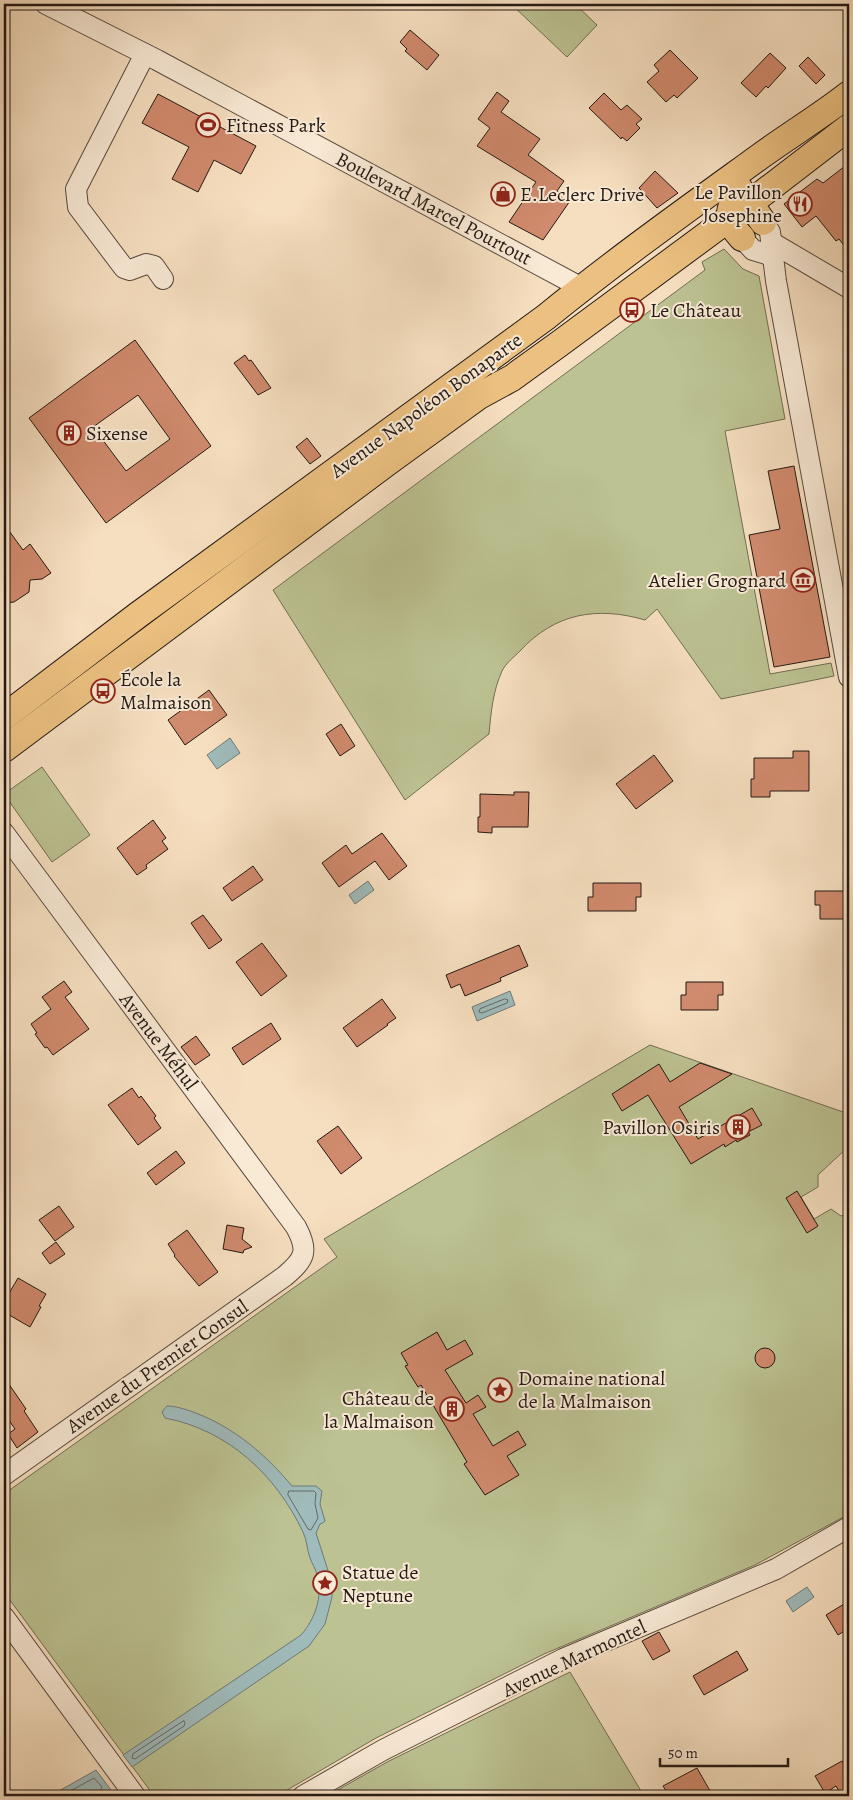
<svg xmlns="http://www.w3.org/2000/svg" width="853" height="1800" viewBox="0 0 853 1800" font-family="Alegreya,serif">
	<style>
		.green { fill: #bcc292; stroke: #706e53 }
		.water { fill: #9fbbbb; stroke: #6e7a78 }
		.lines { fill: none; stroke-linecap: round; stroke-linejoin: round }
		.shore { stroke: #626a68; stroke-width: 1 }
		.building { fill: #d08a6d; stroke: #241914; fill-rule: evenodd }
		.minor-casing { stroke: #584a3f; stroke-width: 22 }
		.major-casing { stroke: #241914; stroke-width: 28 }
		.minor { stroke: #f9ead6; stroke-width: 20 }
		.major { stroke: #ebc080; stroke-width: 26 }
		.labels { text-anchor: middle; stroke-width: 4; stroke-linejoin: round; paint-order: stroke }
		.poi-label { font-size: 20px; fill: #241914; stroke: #f9ead6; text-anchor: start }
		.street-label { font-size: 20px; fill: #241914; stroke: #f9ead6 }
	</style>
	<rect width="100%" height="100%" fill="#f6dfc0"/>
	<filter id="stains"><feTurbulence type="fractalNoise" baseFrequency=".004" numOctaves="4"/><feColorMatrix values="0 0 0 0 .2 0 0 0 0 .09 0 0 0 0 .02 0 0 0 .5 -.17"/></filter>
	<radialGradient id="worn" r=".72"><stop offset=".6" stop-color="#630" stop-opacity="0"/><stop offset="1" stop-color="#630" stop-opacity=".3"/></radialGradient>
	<!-- green -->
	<g class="green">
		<path d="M511 4H575L597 25 567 57Z"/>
		<path d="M724 249 743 269 759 276 785 419 725 431 770 674 831 663 834 676 721 699 657 609 645 620C597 606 555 613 520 651 514 657 506 663 502 671 493 691 491 712 489 734L405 800 273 590 705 270 702 262Z"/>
		<path d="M42 767 90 835 52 862 4 794Z"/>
		<path d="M650 1045 849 1114V1146L818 1175V1187L801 1197 814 1219 831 1209 841 1216 849 1213V1514L755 1565 544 1654 376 1738 277 1796H154L4 1592V1494L337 1257 324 1239Z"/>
		<path d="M570 1672 644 1796H327L389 1761Z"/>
	</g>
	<!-- water -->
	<g class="water">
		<path d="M230 738 240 753 217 769 207 755Z"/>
		<path d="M368 881 374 890 355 904 349 895Z"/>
		<path d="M510 991 515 1005 477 1021 472 1007Z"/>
		<path d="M167 1406C175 1406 185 1409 193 1412 234 1427 265 1454 292 1486H316L322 1491 320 1504 325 1521 323 1523 320 1524 316 1533 332 1583V1597L325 1624 309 1646 132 1767 123 1755 301 1635C315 1619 323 1597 317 1575 316 1569 312 1564 310 1558 307 1550 307 1540 303 1532 276 1475 228 1430 165 1418L162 1412Z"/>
		<path d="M807 1587 814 1597 793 1612 786 1601Z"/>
		<path d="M96 1770 111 1790 100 1796H50Z"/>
	</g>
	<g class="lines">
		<!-- shore -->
		<g class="shore">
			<path d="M505 999 508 1000 507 1003 482 1013 479 1012 480 1009Z"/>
			<path d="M289 1491H314L316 1493 315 1504 318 1518 311 1530 308 1529 288 1495Z"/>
			<path d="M184 1721 185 1723 184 1726 135 1759 132 1758 133 1754Z"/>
			<path d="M61 1796 94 1778 102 1787 98 1796"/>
		</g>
	</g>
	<!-- building -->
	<g class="building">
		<path d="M410 30 439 55 427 70 405 51 407 49 400 42Z"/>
		<path d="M670 50 698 78 677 98 674 95 666 102 647 82 659 71 654 65Z"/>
		<path d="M770 53 786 68 768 88 766 86 756 97 741 83Z"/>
		<path d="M808 57 825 75 816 84 799 66Z"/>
		<path d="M497 92 509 101 501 112 540 139 528 155 564 181 557 191 572 198 543 240 509 222 536 182 477 146 490 128 478 119Z"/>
		<path d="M604 93 621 110 627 105 642 119 636 124 640 128 627 141 622 137 621 139 589 108Z"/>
		<path d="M158 94 256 146 241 174 214 160 198 192 172 179 189 147 142 123Z"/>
		<path d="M849 163V252L839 239 836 241 816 216 802 227 784 204 817 179 823 183Z"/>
		<path d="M655 171 678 193 657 208 639 188Z"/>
		<path d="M135 340 211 446 106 523 29 418ZM138 395 170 439 126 471 93 427Z"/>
		<path d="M245 355 249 361 251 360 271 388 258 395 234 363Z"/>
		<path d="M307 438 321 456 310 464 296 447Z"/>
		<path d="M794 466 830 657 774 667 749 535 780 529 768 471Z"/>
		<path d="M4 524 23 550 30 544 51 573 42 579 30 580 29 592 14 602 4 603Z"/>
		<path d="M209 690 227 715 185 745 168 720Z"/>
		<path d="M341 724 355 746 340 756 326 734Z"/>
		<path d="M793 751H809V791H770V797H751V779H754V758H793Z"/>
		<path d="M654 755 673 781 636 809 616 784Z"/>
		<path d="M514 792H529L528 827H492V833L478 832V817H480V794L514 795Z"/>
		<path d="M153 820 166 838 162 841 168 849 146 865 147 868 137 875 117 848Z"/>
		<path d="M382 833 407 866 389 880 375 861 339 887 322 863 346 845 352 854Z"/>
		<path d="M253 866 263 880 232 901 223 888Z"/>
		<path d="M593 883H641V897H636V911H588V897H593Z"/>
		<path d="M815 891H849V919H820V905H815Z"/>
		<path d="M203 915 222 940 209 949 191 923Z"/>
		<path d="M262 943 287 976 261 996 236 962Z"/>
		<path d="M519 945 528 966 500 978 501 981 465 996 460 984 451 988 446 975Z"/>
		<path d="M64 981 72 992 65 997 89 1029 53 1055 47 1047 45 1048 35 1034 37 1033 31 1024 51 1009 42 997Z"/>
		<path d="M686 982H723V995H718V1010H681V995H686Z"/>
		<path d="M382 999 396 1018 387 1024 388 1025 357 1047 343 1028Z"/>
		<path d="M271 1023 281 1039 243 1065 232 1048Z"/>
		<path d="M196 1036 210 1055 195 1065 181 1047Z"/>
		<path d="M700 1063 732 1074 679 1107 698 1139 752 1108 762 1125 748 1132 750 1135 737 1142 736 1140 725 1147 724 1144 691 1164 648 1095 622 1111 612 1094 659 1064 670 1082Z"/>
		<path d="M132 1088 139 1098 141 1096 156 1116 154 1118 161 1128 138 1145 108 1105Z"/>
		<path d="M338 1126 362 1158 341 1174 317 1141Z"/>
		<path d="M176 1151 185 1163 156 1185 147 1173Z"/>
		<path d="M797 1191 818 1226 807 1233 786 1198Z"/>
		<path d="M59 1206 74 1227 55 1241 39 1220Z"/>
		<path d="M227 1225 244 1228 242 1239 252 1247 244 1250 243 1253 223 1249Z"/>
		<path d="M187 1230 218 1272 199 1286 174 1256 175 1255 168 1244Z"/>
		<path d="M56 1242 65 1254 50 1264 42 1253Z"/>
		<path d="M18 1278 46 1294 39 1306 41 1307 30 1327 4 1312V1302Z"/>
		<path d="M437 1332 447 1350 465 1340 473 1354 445 1370 466 1403 478 1395 486 1407 473 1414 493 1446 518 1431 526 1445 507 1456 519 1475 485 1495 464 1464 467 1462 421 1385 418 1387 405 1366 408 1365 401 1353Z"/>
		<circle cx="765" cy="1358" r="10"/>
		<path d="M4 1377 26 1409 24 1411 38 1432 17 1448 8 1434 15 1429 4 1413Z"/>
		<path d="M849 1601V1628L838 1635 826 1615Z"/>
		<path d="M659 1632 670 1651 653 1660 642 1641Z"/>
		<path d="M737 1651 748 1670 704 1695 693 1676Z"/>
		<path d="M842 1761 849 1773V1796H842L836 1786 825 1793 815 1776Z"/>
		<path d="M697 1768 713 1796H669L663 1786Z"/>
	</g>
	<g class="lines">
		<!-- minor casing -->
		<g class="minor-casing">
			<g id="minor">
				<path d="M46 4 157 60 582 288"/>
				<path d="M145 54 76 189 78 207 124 268 130 270 146 264 154 266 163 279"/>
				<path d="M763 222 770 232 776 281 849 677"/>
				<path d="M742 238 753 250 773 256"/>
				<path d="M771 242 849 288"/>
				<path d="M4 833 296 1227C309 1251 305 1259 285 1276L4 1475"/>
				<path d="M4 1617 135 1796"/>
				<path d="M303 1796 383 1750 563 1659 776 1569 849 1527"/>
			</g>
		</g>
		<!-- major casing -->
		<g class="major-casing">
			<g id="major">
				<path d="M739 188 763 222"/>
				<path d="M733 202C726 220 730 225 742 238"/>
				<path d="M4 717 138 615 546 317C616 260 689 208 762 155 791 134 821 116 849 94"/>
				<path d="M4 749 388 462 479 396 512 378 559 344 750 203 849 127"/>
			</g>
		</g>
		<!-- minor -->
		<use href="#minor" class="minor"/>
		<!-- major -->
		<use href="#major" class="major"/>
	</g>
	<!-- icons -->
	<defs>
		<g id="stadium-ring" transform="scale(1.25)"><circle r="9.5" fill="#f9ead6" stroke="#8f2418" stroke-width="1.5"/><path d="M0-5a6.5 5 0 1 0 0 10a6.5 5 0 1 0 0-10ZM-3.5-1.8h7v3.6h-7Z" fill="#8f2418"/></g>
		<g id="shop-ring" transform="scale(1.25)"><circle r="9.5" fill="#f9ead6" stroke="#8f2418" stroke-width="1.5"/><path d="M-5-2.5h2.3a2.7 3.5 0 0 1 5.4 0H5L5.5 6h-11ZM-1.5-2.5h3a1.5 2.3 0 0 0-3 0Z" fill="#8f2418"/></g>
		<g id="restaurant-ring" transform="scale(1.25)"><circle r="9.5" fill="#f9ead6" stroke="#8f2418" stroke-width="1.5"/><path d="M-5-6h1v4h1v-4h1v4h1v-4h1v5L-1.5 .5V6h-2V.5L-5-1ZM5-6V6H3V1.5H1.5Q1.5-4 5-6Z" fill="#8f2418"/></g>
		<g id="bus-ring" transform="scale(1.25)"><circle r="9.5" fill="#f9ead6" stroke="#8f2418" stroke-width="1.5"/><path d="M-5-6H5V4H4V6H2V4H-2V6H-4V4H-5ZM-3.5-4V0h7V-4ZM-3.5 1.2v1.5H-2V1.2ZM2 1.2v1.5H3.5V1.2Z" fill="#8f2418"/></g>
		<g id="building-ring" transform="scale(1.25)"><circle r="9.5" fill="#f9ead6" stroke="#8f2418" stroke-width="1.5"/><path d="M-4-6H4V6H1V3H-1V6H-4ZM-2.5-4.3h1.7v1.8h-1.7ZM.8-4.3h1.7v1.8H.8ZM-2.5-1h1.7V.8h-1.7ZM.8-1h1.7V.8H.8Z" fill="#8f2418"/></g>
		<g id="museum-ring" transform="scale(1.25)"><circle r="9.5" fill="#f9ead6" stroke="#8f2418" stroke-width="1.5"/><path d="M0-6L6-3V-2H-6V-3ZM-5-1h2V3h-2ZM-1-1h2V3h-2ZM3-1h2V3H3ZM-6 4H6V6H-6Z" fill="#8f2418"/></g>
		<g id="sight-ring" transform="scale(1.25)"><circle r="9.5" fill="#f9ead6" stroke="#8f2418" stroke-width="1.5"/><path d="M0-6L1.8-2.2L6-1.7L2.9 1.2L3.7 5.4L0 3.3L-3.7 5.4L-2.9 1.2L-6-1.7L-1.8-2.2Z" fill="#8f2418"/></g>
	</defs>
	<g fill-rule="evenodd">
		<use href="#stadium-ring" x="208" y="125"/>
		<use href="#shop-ring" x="503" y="194"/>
		<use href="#restaurant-ring" x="800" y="204"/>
		<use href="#bus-ring" x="632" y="310"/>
		<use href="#building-ring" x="69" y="433"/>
		<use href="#museum-ring" x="803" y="580"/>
		<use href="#bus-ring" x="103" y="691"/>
		<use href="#building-ring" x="738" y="1127"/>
		<use href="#sight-ring" x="500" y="1390"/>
		<use href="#building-ring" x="452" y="1409"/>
		<use href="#sight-ring" x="325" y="1583"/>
	</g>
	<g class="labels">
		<!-- poi labels -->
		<g class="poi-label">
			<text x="226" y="132">Fitness Park</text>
			<text x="782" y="199" text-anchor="end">Le Pavillon<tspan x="782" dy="23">Josephine</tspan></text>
			<text x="520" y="201">E.Leclerc Drive</text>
			<text x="650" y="317">Le Château</text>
			<text x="86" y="440">Sixense</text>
			<text x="786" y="587" text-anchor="end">Atelier Grognard</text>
			<text x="120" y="686">École la<tspan x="120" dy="23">Malmaison</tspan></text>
			<text x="720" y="1134" text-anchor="end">Pavillon Osiris</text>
			<text x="518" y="1385">Domaine national<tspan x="518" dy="23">de la Malmaison</tspan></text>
			<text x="434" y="1405" text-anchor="end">Château de<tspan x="434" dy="23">la Malmaison</tspan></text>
			<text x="342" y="1579">Statue de<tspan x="342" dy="23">Neptune</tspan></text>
		</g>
		<!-- street labels -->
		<g class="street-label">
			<text transform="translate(434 208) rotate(28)" y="7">Boulevard Marcel Pourtout</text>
			<text transform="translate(426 405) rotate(-36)" y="7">Avenue Napoléon Bonaparte</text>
			<text transform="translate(159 1041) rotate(53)" y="7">Avenue Méhul</text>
			<text transform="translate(157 1366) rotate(-35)" y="7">Avenue du Premier Consul</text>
			<text transform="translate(574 1658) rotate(-25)" y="7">Avenue Marmontel</text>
		</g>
	</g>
	<!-- margin -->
	<rect width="853" height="1800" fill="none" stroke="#f6dfc0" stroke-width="20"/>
	<rect x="5" y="5" width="843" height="1790" fill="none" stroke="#241914" stroke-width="2.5"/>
	<rect x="10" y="10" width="833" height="1780" fill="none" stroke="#241914"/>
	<!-- scale -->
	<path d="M660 1758v8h128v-8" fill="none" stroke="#241914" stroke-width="2.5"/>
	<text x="668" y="1758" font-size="15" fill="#241914" stroke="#f9ead6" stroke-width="4" paint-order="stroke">50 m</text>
	<rect width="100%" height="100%" filter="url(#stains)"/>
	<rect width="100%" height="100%" fill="url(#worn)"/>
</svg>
